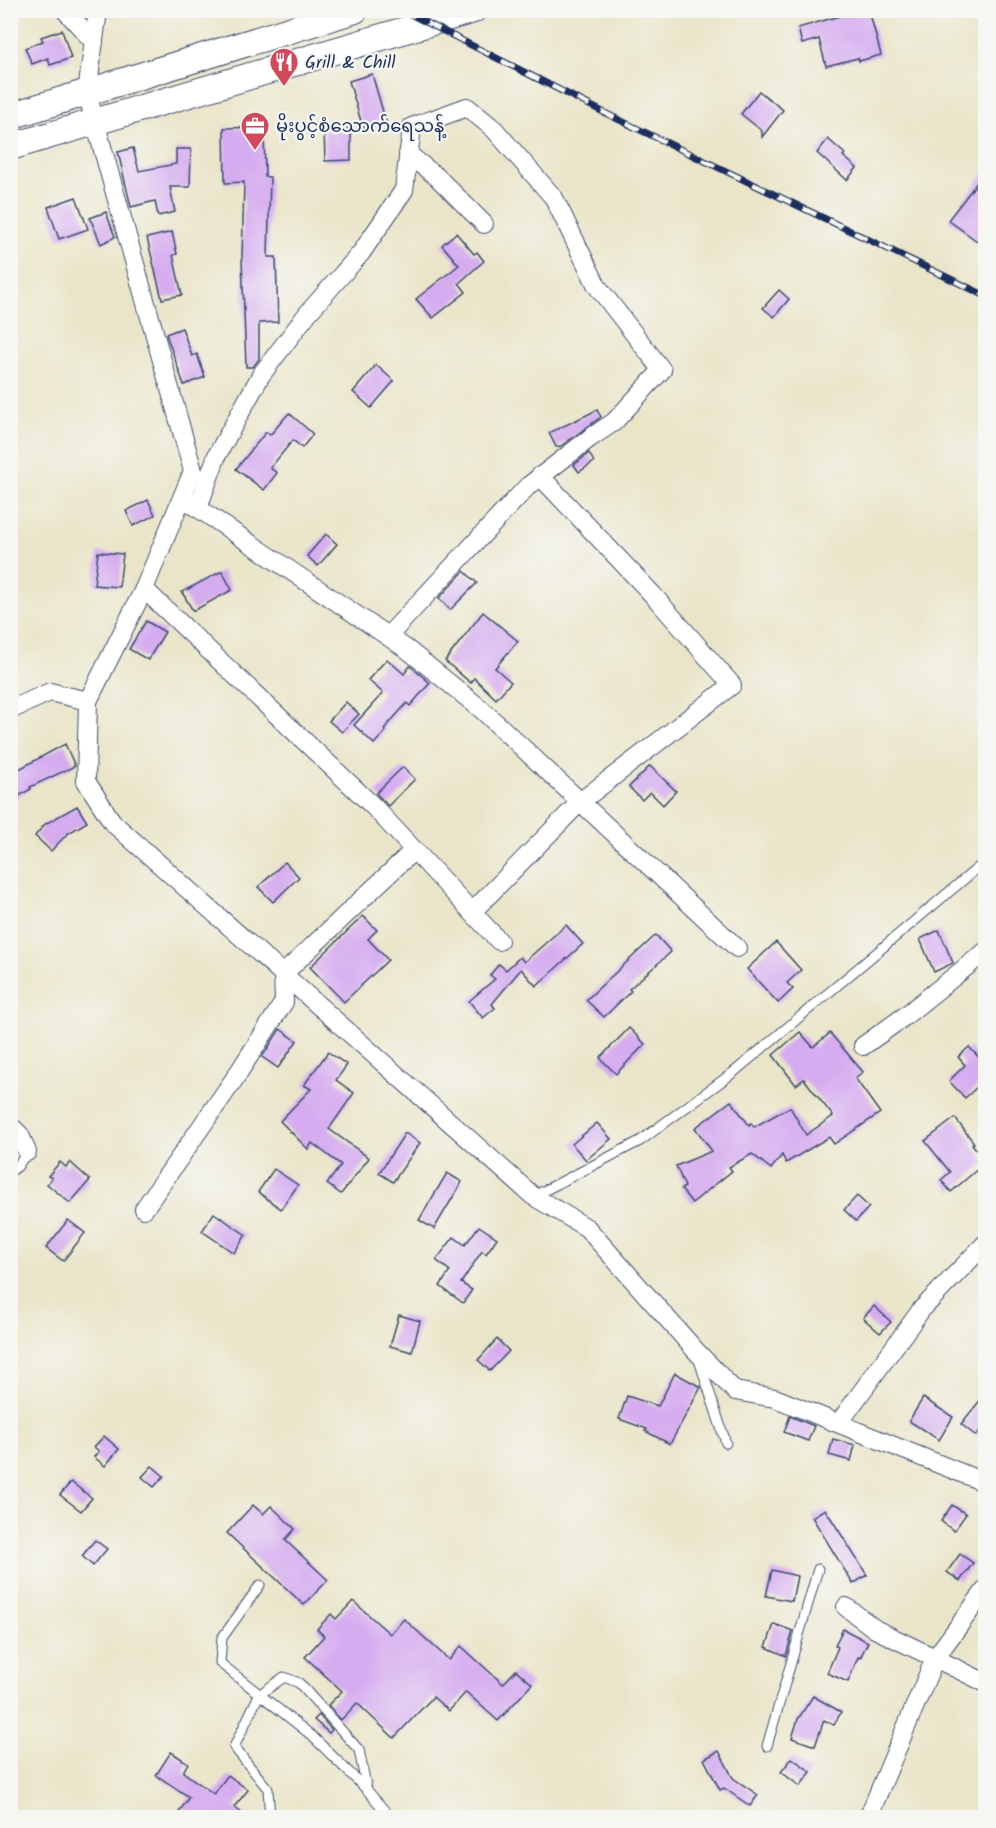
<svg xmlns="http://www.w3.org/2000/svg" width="996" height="1828" viewBox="0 0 996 1828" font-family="Kalam,'Noto Sans Myanmar',sans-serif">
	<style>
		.building { fill: #d5acf0 }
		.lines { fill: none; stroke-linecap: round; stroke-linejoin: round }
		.service-casing { stroke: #3a4a6e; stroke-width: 11 }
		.minor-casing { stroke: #3a4a6e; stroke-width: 20 }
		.secondary-casing { stroke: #3a4a6e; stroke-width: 28 }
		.service { stroke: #fff; stroke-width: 9 }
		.minor { stroke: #fff; stroke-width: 18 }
		.secondary { stroke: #fff; stroke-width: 26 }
		.rail-casing { stroke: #1b2f5e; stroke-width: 7 }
		.rail { stroke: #f6f6f2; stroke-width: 4.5; stroke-dasharray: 14; stroke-linecap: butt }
		.labels { text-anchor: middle; stroke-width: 4.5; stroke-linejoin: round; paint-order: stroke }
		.poi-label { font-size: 18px; fill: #1b2f5e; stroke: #f6f6f2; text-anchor: start }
	</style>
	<rect width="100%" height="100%" fill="#f6f6f2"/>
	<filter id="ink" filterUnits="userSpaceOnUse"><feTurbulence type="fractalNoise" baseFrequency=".0167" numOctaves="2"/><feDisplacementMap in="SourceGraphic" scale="12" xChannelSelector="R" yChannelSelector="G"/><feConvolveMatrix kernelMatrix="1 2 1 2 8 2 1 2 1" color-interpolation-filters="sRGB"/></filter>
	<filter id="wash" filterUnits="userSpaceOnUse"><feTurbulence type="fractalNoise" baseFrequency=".008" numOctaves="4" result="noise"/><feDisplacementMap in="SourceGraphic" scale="24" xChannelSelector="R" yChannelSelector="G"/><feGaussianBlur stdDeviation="1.35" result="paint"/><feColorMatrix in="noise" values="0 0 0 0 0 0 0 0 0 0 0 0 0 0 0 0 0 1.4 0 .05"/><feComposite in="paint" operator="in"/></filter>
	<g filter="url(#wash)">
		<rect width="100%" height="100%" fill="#eae5c9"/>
		<g id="blocks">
			<!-- building -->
			<g class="building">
				<path d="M846 10H869L881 55 859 61 858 58 826 66 819 39 802 44 798 28 847 14Z"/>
				<path d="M62 30 71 58 50 65 48 58 32 64 25 48 43 41 41 37Z"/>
				<path d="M372 74 386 122 363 128 349 81Z"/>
				<path d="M759 91 783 110 762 137V131L741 114Z"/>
				<path d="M264 127 265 177H270L268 257H276L278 322 259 323V359L253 367H246L242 258 244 182 225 183 224 128Z"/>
				<path d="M351 129V160L325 161 324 130Z"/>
				<path d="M828 139 845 154 843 156 857 168 847 180 817 153Z"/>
				<path d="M133 148 139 171 176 164V149H191L190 187H170L175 212 158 216 155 201 131 207 118 152Z"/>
				<path d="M986 171V230L977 241 948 220Z"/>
				<path d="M76 197 88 229 59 239 48 207Z"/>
				<path d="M106 212 115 237 101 244 90 218Z"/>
				<path d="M172 232 177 254 173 255 182 295 162 299 147 238Z"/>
				<path d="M456 233 474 254 477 252 484 261 459 283 466 292 433 318 416 299 459 265 442 245Z"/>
				<path d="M779 290 789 299 774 317 763 308Z"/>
				<path d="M182 328 192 356 197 354 205 377 184 385 166 334Z"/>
				<path d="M376 365 394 381 371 408 353 392Z"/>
				<path d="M597 410 601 417 561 446 556 447 549 433Z"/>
				<path d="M289 413 313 434 302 448 293 440 270 468 277 473 264 490 236 469 266 432 270 435Z"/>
				<path d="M589 453 594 462 579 472 574 465Z"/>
				<path d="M148 500 155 515 133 526 126 511Z"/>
				<path d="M326 534 337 544 318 566 307 556Z"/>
				<path d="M98 552 123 554 119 587 94 585Z"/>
				<path d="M222 571 232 590 193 611 182 592Z"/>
				<path d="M464 571 477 583 450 610 439 598Z"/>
				<path d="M483 612 518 641 495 668 511 682 496 699 474 678 471 683 445 661Z"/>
				<path d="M146 621 165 632 148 660 129 649Z"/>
				<path d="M387 659 404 674 410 666 430 683 410 706 407 703 384 729 386 731 374 744 354 725 383 693 368 680Z"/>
				<path d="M346 702 359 714 342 732 329 721Z"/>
				<path d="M65 744 75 766 30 787 31 789 10 801V774Z"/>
				<path d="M650 766 676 791 663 805 650 792 642 800 629 787Z"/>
				<path d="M403 767 415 779 388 806 376 793Z"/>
				<path d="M77 806 87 822 67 834 51 851 35 836 45 824Z"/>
				<path d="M285 862 299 877 273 902 258 887Z"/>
				<path d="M363 916 377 930 368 939 388 960 344 1002 310 967Z"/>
				<path d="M566 925 583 944 536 986 521 969 492 1004 495 1008 483 1018 469 1001 495 979 490 975 499 964 506 970 520 957 524 962Z"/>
				<path d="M939 930 953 963 934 972 920 939Z"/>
				<path d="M656 935 671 952 629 989 631 991 604 1017 586 1000Z"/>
				<path d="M776 942 801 970 787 983 793 989 778 1003 747 969Z"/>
				<path d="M629 1028 645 1044 616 1074 600 1058Z"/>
				<path d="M280 1029 297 1041 278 1068 262 1057Z"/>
				<path d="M800 1032 813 1047 830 1033 863 1072 855 1078 880 1113 834 1144 829 1137 786 1163 782 1155 771 1169 752 1154 729 1167 732 1171 692 1203 681 1189 685 1187 676 1166 712 1151 695 1128 731 1101 749 1125 751 1123 754 1127 790 1107 806 1135 833 1116 804 1079 796 1085 773 1055Z"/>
				<path d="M969 1047 986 1065V1079L965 1098 949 1081 965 1065 958 1057Z"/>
				<path d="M328 1052 347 1065 336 1080 354 1093 329 1129 369 1158 341 1194 327 1184 341 1165 312 1143 308 1149 280 1121 311 1089 304 1085Z"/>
				<path d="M955 1118 974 1143 972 1144 986 1162 951 1192 941 1180 950 1172 925 1141Z"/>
				<path d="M597 1123 611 1139 586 1160 572 1144Z"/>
				<path d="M405 1133 420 1143 393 1182 379 1173Z"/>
				<path d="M60 1162 66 1167 70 1162 90 1180 70 1203 47 1184 52 1178 48 1176Z"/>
				<path d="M274 1169 298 1185 281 1209 258 1192Z"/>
				<path d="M447 1173 462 1182 434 1229 419 1220Z"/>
				<path d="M857 1196 869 1207 856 1221 844 1210Z"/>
				<path d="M214 1213 246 1235 234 1253 202 1231Z"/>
				<path d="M68 1220 85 1233 63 1261 46 1248Z"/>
				<path d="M479 1226 497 1238 486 1254 482 1251 461 1283 472 1290 463 1303 440 1286 450 1271 436 1260 454 1237 465 1245Z"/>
				<path d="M874 1306 891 1322 880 1333 863 1318Z"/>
				<path d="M399 1315 420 1321 412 1352 390 1346Z"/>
				<path d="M497 1339 509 1351 490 1371 478 1360Z"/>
				<path d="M675 1373 701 1387 670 1444 645 1431 647 1429 619 1419 627 1396 658 1406Z"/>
				<path d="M986 1393V1424L976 1436 961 1424Z"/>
				<path d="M923 1398 953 1417 939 1440 909 1421Z"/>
				<path d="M790 1416 814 1426 808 1441 784 1432Z"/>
				<path d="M104 1436 119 1449 105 1466 94 1457 99 1451 94 1447Z"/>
				<path d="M833 1439 855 1445 851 1461 829 1455Z"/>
				<path d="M152 1466 164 1476 154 1487 142 1477Z"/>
				<path d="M71 1482 92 1498 81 1511 60 1495Z"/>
				<path d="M253 1505 263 1514 271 1506 295 1529 285 1540 328 1580 304 1605 227 1533Z"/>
				<path d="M952 1505 966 1514 954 1531 941 1521Z"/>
				<path d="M825 1509 867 1575 853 1584 812 1517Z"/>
				<path d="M95 1540 107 1549 93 1566 82 1556Z"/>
				<path d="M960 1554 973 1563 960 1581 947 1572Z"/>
				<path d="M772 1570 797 1576 792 1601 766 1596Z"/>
				<path d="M353 1601 390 1634 404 1619 449 1660 461 1646 503 1684 516 1670 532 1684 498 1721 466 1692 449 1711 433 1697 394 1738 357 1703 341 1720 328 1705 342 1691 305 1657 324 1636 317 1629 331 1614 336 1619Z"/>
				<path d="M774 1624 793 1631 786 1656 766 1647Z"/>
				<path d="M843 1629 868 1642 860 1658 858 1657 848 1682 827 1673 838 1647 835 1645Z"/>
				<path d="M813 1696 841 1712 834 1725 824 1720 815 1746 792 1738 798 1719Z"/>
				<path d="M319 1715 332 1730 329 1733 314 1720Z"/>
				<path d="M719 1751 733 1778 758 1795 750 1806 724 1788 720 1790 704 1759Z"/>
				<path d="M171 1752 188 1763 183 1772 214 1794 228 1775 248 1790 234 1807 248 1818H175L189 1797 156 1775Z"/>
				<path d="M792 1758 811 1772 800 1786 781 1772Z"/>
			</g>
		</g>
	</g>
	<g filter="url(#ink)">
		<use href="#blocks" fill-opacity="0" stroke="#3a4a6e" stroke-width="1.5"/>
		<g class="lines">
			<!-- service casing -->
			<g class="service-casing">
				<g id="service">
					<path d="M10 1172 18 1166 27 1152"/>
					<path d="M534 1196 640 1141 734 1072 986 861"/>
					<path d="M699 1360 726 1443"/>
					<path d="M260 1585 222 1638 220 1663 311 1735 367 1790 391 1818"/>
					<path d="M767 1746 818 1569"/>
					<path d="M270 1818 268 1789 234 1747 259 1695 284 1677 299 1683 359 1750 367 1790"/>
				</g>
			</g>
			<!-- minor casing -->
			<g class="minor-casing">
				<g id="minor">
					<path d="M65 10 94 42"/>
					<path d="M98 10 87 93 193 471 144 589 88 701 86 781 113 823 533 1196 587 1228 696 1351 735 1391 775 1398 986 1483"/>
					<path d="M408 154 437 177 484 224"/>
					<path d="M189 502 408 650 481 709 737 948"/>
					<path d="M198 508 217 455 261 375 308 313 361 253 404 190 412 127 467 107 494 129 554 198 597 286 662 370 614 422 590 438 527 487 388 636"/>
					<path d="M144 589 373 806 499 941"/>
					<path d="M10 710 50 692 88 701"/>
					<path d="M472 912 580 802 732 685 653 595 540 476"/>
					<path d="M863 1046 905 1016 986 951"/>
					<path d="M10 1125 20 1135 27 1152"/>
					<path d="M144 1209 233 1081 284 1002 283 974 414 850"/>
					<path d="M839 1423 921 1310 986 1243"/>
					<path d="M846 1607 875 1629 986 1683"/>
					<path d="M868 1818 935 1658 986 1589"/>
				</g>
			</g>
			<!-- secondary casing -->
			<g class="secondary-casing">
				<g id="secondary">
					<path d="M10 116 355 10"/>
					<path d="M10 147 473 10"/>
				</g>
			</g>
			<!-- service -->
			<use href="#service" class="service"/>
			<!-- minor -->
			<use href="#minor" class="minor"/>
			<!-- secondary -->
			<use href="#secondary" class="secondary"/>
			<!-- rail casing -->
			<g class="rail-casing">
				<path id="rail" d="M402 10 607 114 986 296"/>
			</g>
			<!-- rail -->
			<use href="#rail" class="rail"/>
		</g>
	</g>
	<!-- icons -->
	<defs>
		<g id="restaurant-pin" transform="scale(1.5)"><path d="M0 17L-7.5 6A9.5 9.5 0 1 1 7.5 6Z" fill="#d1495b" stroke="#f6f6f2"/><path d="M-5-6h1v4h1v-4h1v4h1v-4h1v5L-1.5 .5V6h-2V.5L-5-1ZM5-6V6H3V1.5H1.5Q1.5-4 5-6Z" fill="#fff"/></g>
		<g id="office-pin" transform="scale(1.5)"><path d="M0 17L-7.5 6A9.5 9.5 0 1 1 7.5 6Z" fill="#d1495b" stroke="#f6f6f2"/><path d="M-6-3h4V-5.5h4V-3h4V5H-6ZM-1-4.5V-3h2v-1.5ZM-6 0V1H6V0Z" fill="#fff"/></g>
	</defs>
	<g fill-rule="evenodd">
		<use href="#restaurant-pin" x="284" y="62"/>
		<use href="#office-pin" x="255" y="126"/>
	</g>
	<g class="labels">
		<!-- poi labels -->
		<g class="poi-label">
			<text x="305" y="68">Grill &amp; Chill</text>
			<text x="276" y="132">မိုးပွင့်စံသောက်ရေသန့်</text>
		</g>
	</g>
	<!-- margin -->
	<rect width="996" height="1828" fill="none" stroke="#f6f6f2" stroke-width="36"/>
</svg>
